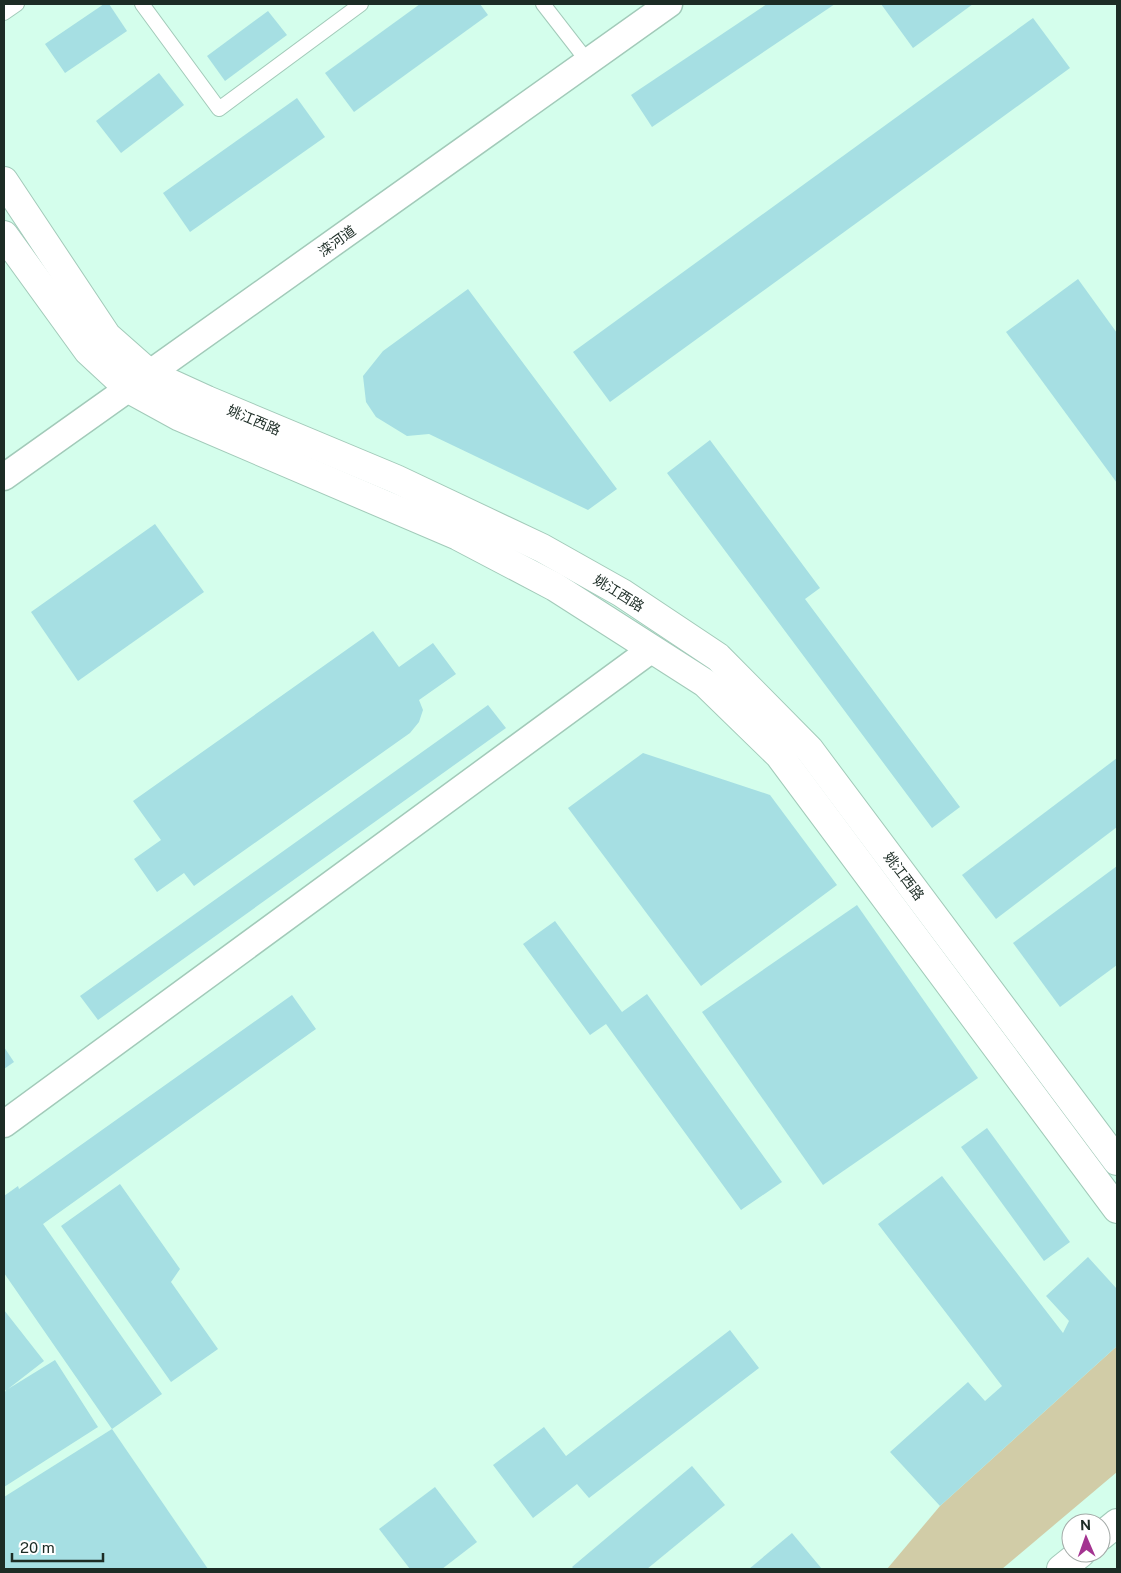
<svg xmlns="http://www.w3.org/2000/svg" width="1121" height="1573" viewBox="0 0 1121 1573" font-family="'Public Sans','Noto Sans SC',sans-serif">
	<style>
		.green { fill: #d1cca7 }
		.building { fill: #a6dfe3 }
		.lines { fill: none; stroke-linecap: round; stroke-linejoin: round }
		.service-casing { stroke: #a2cab9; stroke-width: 16 }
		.minor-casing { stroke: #a2cab9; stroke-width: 29 }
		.tertiary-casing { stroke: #a2cab9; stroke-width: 30 }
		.service { stroke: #fff; stroke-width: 14 }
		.minor { stroke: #fff; stroke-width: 26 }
		.tertiary { stroke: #fff; stroke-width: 28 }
		.labels { text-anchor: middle; stroke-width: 4.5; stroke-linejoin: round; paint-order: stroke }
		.street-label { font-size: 14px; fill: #1c2c25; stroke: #fff }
	</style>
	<rect width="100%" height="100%" fill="#d4feec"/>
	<!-- green -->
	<path class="green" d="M1117 1346V1472L1002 1569H887L940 1506Z"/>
	<!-- building -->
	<g class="building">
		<path d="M104 4H109L127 31 65 73 45 44Z"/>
		<path d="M420 4H480L488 15 354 112 325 73Z"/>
		<path d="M767 4H835L652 127 631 95Z"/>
		<path d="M881 4H973L913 48Z"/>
		<path d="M268 11 287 35 225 81 207 56Z"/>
		<path d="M1033 18 1070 68 610 402 573 352Z"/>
		<path d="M159 73 184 105 121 153 96 121Z"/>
		<path d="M297 98 325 137 190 232 163 193Z"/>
		<path d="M1078 279 1117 333V483L1006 332Z"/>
		<path d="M468 289 617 489 588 510 429 434 407 436 376 417 366 402 363 376 383 351Z"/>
		<path d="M710 440 820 588 805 599 960 807 932 828 667 473Z"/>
		<path d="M155 524 204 592 78 681 31 612Z"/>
		<path d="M373 631 399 667 433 643 456 674 419 700 423 710 419 722 410 733 194 886 184 873 157 892 134 859 161 840 133 801Z"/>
		<path d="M488 705 506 728 98 1020 80 996Z"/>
		<path d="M643 753 770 795 837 885 701 986 568 808Z"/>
		<path d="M1117 758V827L996 919 962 875Z"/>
		<path d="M1117 866V965L1060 1007 1013 943Z"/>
		<path d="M857 905 978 1078 823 1185 702 1012Z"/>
		<path d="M555 921 622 1012 647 994 782 1182 741 1210 606 1024 590 1035 523 944Z"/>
		<path d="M292 995 316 1029 43 1224 162 1394 112 1429 4 1273V1196L18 1186 19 1189Z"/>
		<path d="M4 1047 14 1062 4 1069Z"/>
		<path d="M987 1128 1070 1242 1044 1261 961 1147Z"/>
		<path d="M942 1176 1063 1333 1069 1321 1046 1296 1088 1257 1117 1289V1346L940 1506 890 1452 968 1382 985 1401 1002 1386 878 1224Z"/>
		<path d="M120 1184 180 1269 171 1282 218 1349 171 1382 61 1226Z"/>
		<path d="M4 1310 44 1361 8 1389 55 1360 98 1427 4 1487V1392L6 1391 4 1388Z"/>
		<path d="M730 1330 759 1368 589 1498 577 1484 533 1518 493 1465 544 1427 566 1456Z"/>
		<path d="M112 1429 208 1569H4V1497Z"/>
		<path d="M692 1466 725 1505 647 1569H574L572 1567Z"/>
		<path d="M435 1487 477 1542 442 1569H410L379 1529Z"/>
		<path d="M792 1533 822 1569H749Z"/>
	</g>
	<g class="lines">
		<!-- service casing -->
		<g class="service-casing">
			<g id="service">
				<path d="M142 4 219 109 361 4"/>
				<path d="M543 4 588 62"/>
				<path d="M4 13 17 4"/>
			</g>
		</g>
		<!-- minor casing -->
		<g class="minor-casing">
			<g id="minor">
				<path d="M4 477 669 4"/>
				<path d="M4 1124 652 649"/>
			</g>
		</g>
		<!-- tertiary casing -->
		<g class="tertiary-casing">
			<g id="tertiary">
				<path d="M4 181 107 336 150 374 207 400 396 479 542 548 622 593 718 657 809 749 1117 1161"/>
				<path d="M4 235 88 351 129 389 180 417 458 536 555 587 705 683 779 755 1117 1209"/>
				<path d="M1101 1536 1117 1523"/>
				<path d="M1061 1569 1081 1553"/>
			</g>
		</g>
		<!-- service -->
		<use href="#service" class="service"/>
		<!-- minor -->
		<use href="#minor" class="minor"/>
		<!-- tertiary -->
		<use href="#tertiary" class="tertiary"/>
	</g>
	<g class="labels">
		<!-- street labels -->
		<g class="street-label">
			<text transform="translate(337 241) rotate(-35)" y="5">滦河道</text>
			<text transform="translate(254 420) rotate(23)" y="5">姚江西路</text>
			<text transform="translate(619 593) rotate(32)" y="5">姚江西路</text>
			<text transform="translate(904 876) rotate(53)" y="5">姚江西路</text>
		</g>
	</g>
	<!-- border -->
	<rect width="1121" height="1573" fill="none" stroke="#1c2c25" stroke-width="10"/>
	<!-- north arrow -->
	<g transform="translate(1086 1538) rotate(358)"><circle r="24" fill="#ffffff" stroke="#a4aba8"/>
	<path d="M0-4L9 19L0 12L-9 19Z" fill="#a33390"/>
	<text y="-8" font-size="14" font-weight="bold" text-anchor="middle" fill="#1c2c25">N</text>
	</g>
	<!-- scale -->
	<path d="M12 1553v8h91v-8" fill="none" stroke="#1c2c25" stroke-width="2.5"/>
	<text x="20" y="1553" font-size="15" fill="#1c2c25" stroke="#ffffff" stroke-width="4" paint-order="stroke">20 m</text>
</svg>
